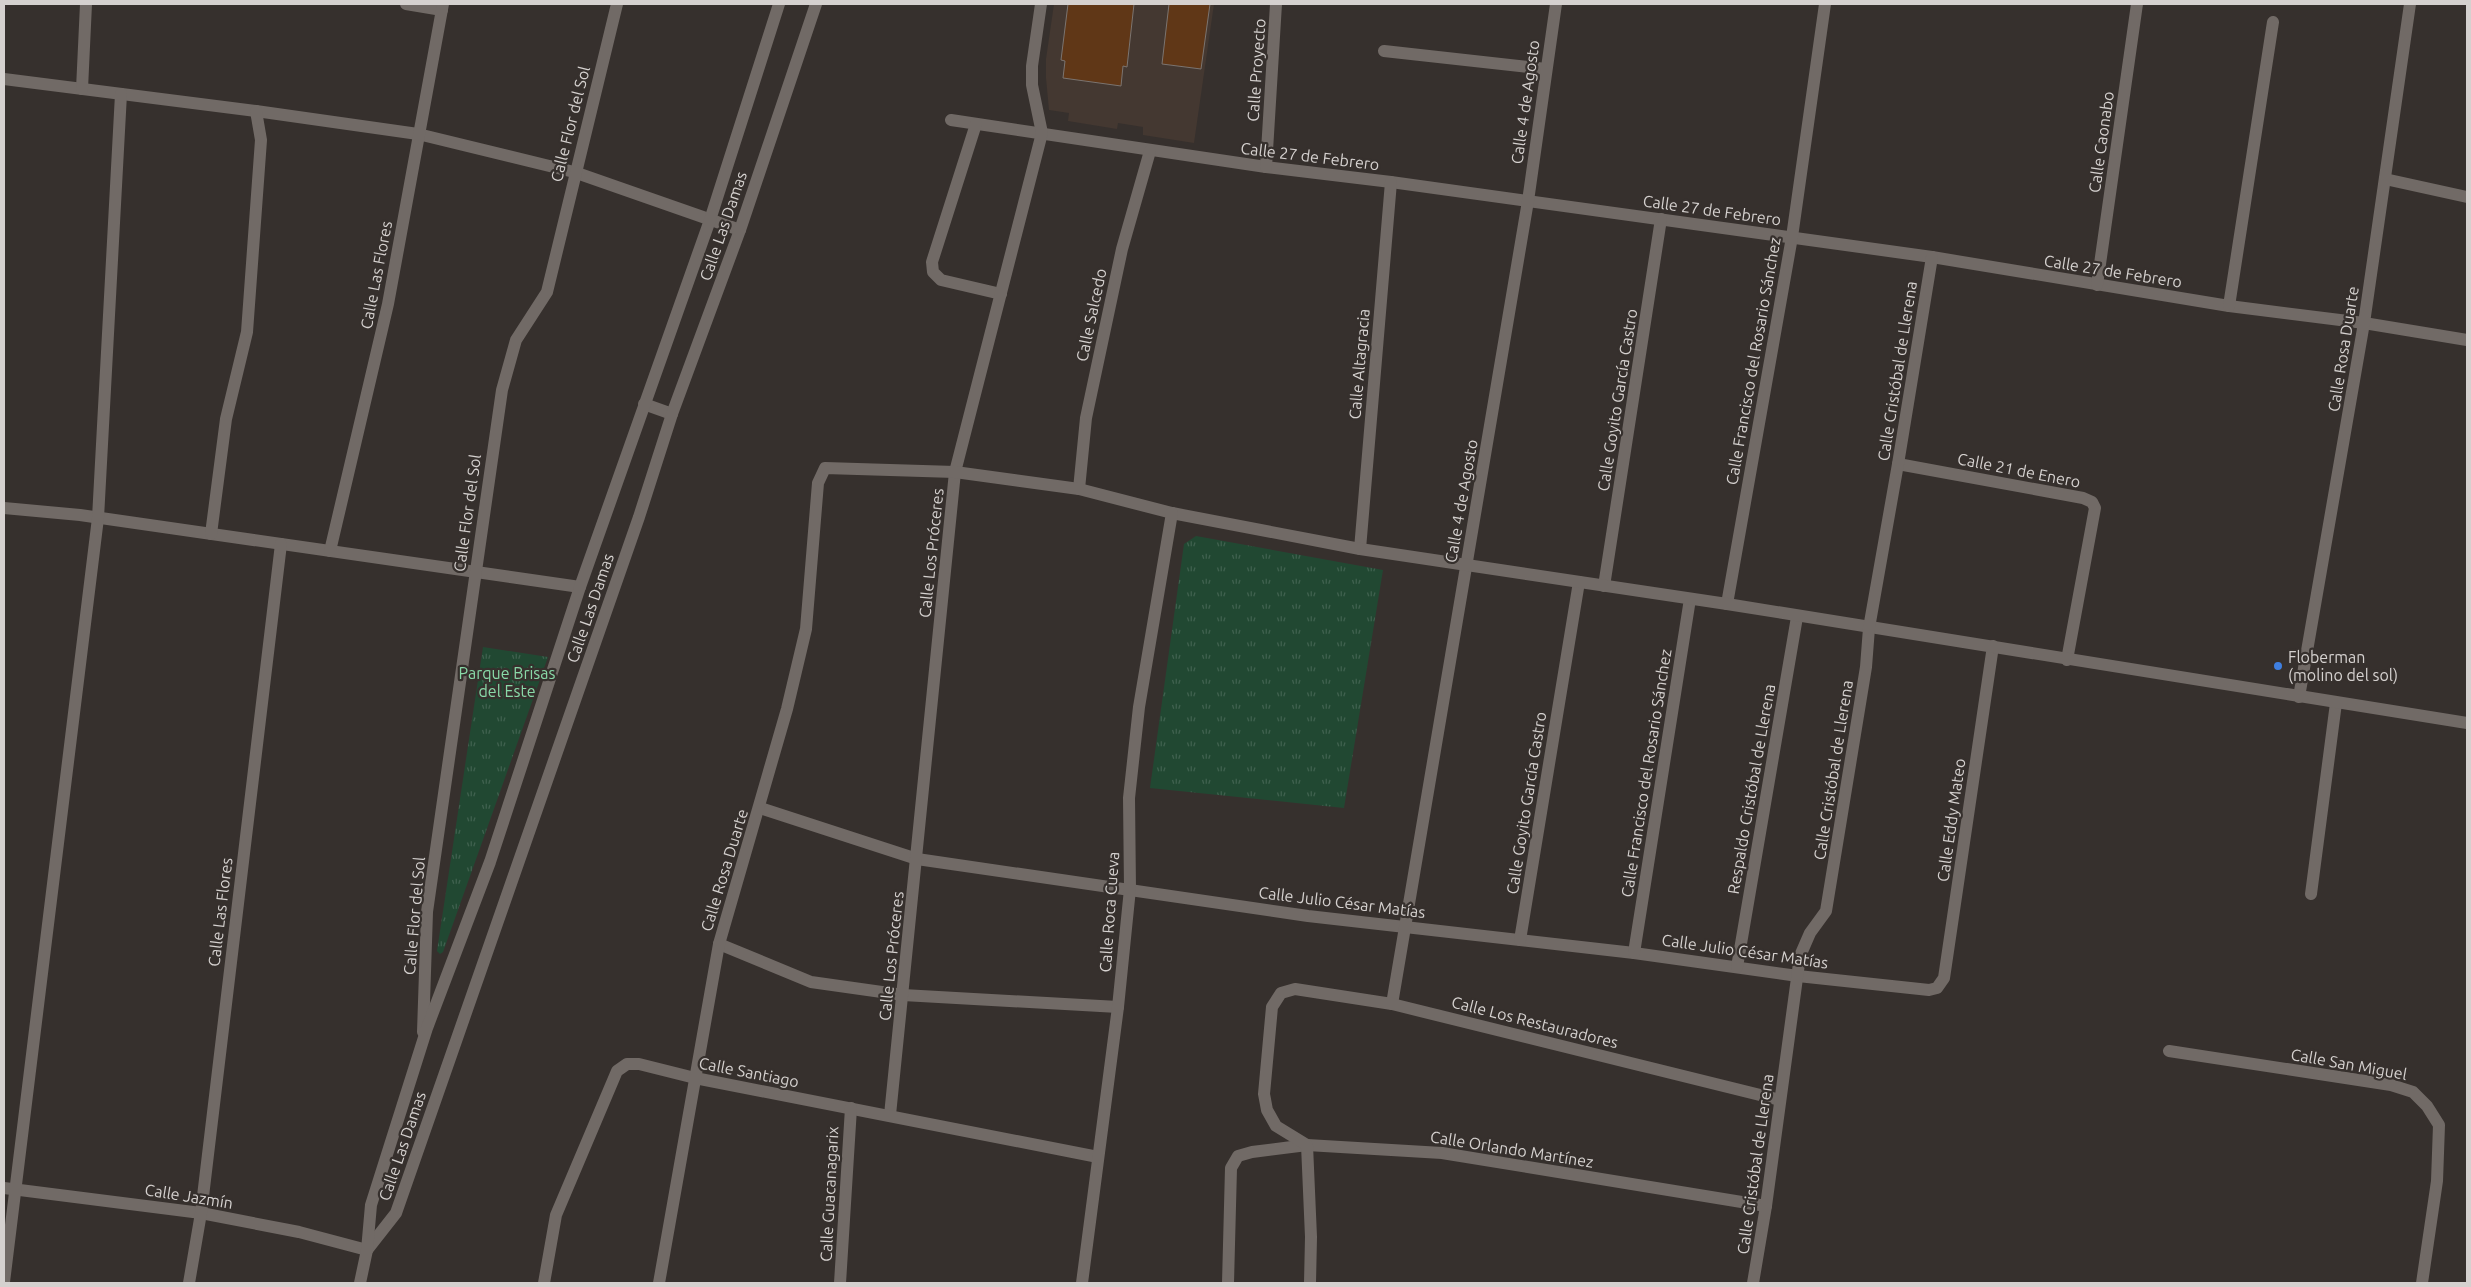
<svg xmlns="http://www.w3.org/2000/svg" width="2471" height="1287" viewBox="0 0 2471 1287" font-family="Ubuntu,sans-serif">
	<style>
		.built { fill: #443831 }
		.grass { fill: url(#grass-tufts) }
		.building { fill: #603717; stroke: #7b7470 }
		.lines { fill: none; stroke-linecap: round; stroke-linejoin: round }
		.minor { stroke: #716a66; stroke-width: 12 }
		.shop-dot { fill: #3f7fe0; stroke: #36302d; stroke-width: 2 }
		.labels { text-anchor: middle; stroke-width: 4.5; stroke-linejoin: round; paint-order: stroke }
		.street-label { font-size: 16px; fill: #d5d1cf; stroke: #36302d }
		.poi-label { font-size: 16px; fill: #d5d1cf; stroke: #36302d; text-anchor: start }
		.park-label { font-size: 16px; fill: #89d9a8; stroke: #36302d }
	</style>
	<defs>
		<pattern id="grass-tufts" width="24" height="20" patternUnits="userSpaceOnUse" patternTransform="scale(1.25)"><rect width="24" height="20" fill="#214832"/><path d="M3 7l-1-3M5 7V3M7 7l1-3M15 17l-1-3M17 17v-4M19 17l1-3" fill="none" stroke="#40614f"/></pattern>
	</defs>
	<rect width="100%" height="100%" fill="#36302d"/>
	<!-- built -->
	<path class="built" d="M1054 4H1214L1194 143 1143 135V127L1118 123 1117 129 1068 121 1069 113 1049 110 1046 78V59Z"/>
	<!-- grass -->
	<g class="grass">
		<path d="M1196 536 1383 570 1344 808 1150 788 1184 544Z"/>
		<path d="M483 647 548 657 443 952 440 954 437 951Z"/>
	</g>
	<!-- building -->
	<g class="building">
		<path d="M1068 4H1134L1127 67 1123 66 1121 86 1063 78 1065 61 1061 60Z"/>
		<path d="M1169 4H1210L1201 69 1162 64Z"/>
	</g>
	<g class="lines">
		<!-- minor -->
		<g class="minor">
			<path d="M406 4 442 10"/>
			<path d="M1384 51 1546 69"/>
			<path d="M4 79 256 111 418 134 574 172 740 230"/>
			<path d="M82 89 86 4"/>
			<path d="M951 120 1266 167 1391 182 1932 257 2229 306 2364 323 2467 340"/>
			<path d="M976 124 932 262 933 272 941 280 1001 294"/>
			<path d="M1266 167 1276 4"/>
			<path d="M2385 179 2467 197"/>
			<path d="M2097 285 2137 4"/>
			<path d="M2229 306 2273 22"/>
			<path d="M644 404 672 414"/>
			<path d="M1898 464 2083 498 2092 502 2095 508 2067 660"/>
			<path d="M1079 489 1086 418 1122 249 1150 151"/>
			<path d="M4 508 80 515 580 587"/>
			<path d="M211 534 226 419 247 332 261 140 256 111"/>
			<path d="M1360 549 1391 182"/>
			<path d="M330 551 388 304 443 4"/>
			<path d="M1604 586 1661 219"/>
			<path d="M1727 604 1792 237 1825 4"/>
			<path d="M2299 697 2364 323 2410 4"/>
			<path d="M760 808 917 859 1308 916 1634 953 1798 976 1929 990 1937 988 1944 978 1993 646"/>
			<path d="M2311 894 2336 703"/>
			<path d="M1520 940 1579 582"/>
			<path d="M719 944 811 982 903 995 1118 1007"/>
			<path d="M1634 953 1690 599"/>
			<path d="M1737 967 1797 617"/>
			<path d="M1392 1004 1528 201 1556 4"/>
			<path d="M423 1032 427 912 502 390 516 340 547 292 617 4"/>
			<path d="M2169 1051 2391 1085 2413 1092 2427 1106 2439 1125 2437 1181 2422 1283"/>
			<path d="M890 1115 955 472 1042 133 1032 85V66L1041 4"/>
			<path d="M4 1188 201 1213 299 1232 367 1250"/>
			<path d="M367 1250 396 1213 639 517 672 414 740 230 816 4"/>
			<path d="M4 1282 98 518 121 94"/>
			<path d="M189 1283 201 1213 281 544"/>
			<path d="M360 1283 367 1250 371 1205 427 1028 490 862 580 587 710 220 779 4"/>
			<path d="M544 1283 556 1215 617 1071 627 1064H639L695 1078 1098 1157"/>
			<path d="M659 1283 719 944 787 709 806 629 818 483 825 468 955 472 1079 489 1172 513 1360 549 1727 604 2467 723"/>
			<path d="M840 1283 851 1108"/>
			<path d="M1082 1283 1118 1007 1130 889 1129 798 1139 707 1172 513"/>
			<path d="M1228 1283 1231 1168 1238 1156 1252 1152 1307 1145 1442 1153 1766 1206"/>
			<path d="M1310 1283 1311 1237 1307 1145 1276 1126 1267 1110 1264 1094 1272 1007 1281 993 1295 989 1392 1004 1780 1100"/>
			<path d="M1753 1283 1766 1206 1800 956 1810 933 1826 911 1866 667 1869 628 1898 464 1932 257"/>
		</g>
	</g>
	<!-- markers -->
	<circle class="shop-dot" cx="2278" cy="666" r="5"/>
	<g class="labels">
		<!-- street labels -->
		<g class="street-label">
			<text transform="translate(1256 70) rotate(-86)" y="6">Calle Proyecto</text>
			<text transform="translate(1525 102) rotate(-82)" y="6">Calle 4 de Agosto</text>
			<text transform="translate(570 124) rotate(-76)" y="6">Calle Flor del Sol</text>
			<text transform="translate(2101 142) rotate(-82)" y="6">Calle Caonabo</text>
			<text transform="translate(1310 156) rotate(7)" y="6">Calle 27 de Febrero</text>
			<text transform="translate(1712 210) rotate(8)" y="6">Calle 27 de Febrero</text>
			<text transform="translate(723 226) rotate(-71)" y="6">Calle Las Damas</text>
			<text transform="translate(2113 271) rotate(9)" y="6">Calle 27 de Febrero</text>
			<text transform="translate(376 275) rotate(-79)" y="6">Calle Las Flores</text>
			<text transform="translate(1091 315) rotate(-78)" y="6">Calle Salcedo</text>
			<text transform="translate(2343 349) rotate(-81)" y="6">Calle Rosa Duarte</text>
			<text transform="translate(1753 361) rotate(-80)" y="6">Calle Francisco del Rosario Sánchez</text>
			<text transform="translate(1359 364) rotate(-85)" y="6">Calle Altagracia</text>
			<text transform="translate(1897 371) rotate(-81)" y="6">Calle Cristóbal de Llerena</text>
			<text transform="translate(1617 400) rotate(-81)" y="6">Calle Goyito García Castro</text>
			<text transform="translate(2019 470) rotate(11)" y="6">Calle 21 de Enero</text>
			<text transform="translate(1461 501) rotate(-80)" y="6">Calle 4 de Agosto</text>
			<text transform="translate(467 513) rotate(-82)" y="6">Calle Flor del Sol</text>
			<text transform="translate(931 553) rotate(-84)" y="6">Calle Los Próceres</text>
			<text transform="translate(590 608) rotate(-71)" y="6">Calle Las Damas</text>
			<text transform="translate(1833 770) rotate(-81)" y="6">Calle Cristóbal de Llerena</text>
			<text transform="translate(1646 773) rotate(-81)" y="6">Calle Francisco del Rosario Sánchez</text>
			<text transform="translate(1751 789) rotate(-80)" y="6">Respaldo Cristóbal de Llerena</text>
			<text transform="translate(1526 803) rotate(-81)" y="6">Calle Goyito García Castro</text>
			<text transform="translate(1951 820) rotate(-82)" y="6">Calle Eddy Mateo</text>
			<text transform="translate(724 870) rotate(-73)" y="6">Calle Rosa Duarte</text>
			<text transform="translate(1342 902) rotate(7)" y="6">Calle Julio César Matías</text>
			<text transform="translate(220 912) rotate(-83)" y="6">Calle Las Flores</text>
			<text transform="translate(1109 912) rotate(-86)" y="6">Calle Roca Cueva</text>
			<text transform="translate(414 916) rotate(-85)" y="6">Calle Flor del Sol</text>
			<text transform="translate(1745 951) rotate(8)" y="6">Calle Julio César Matías</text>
			<text transform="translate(891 956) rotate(-84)" y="6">Calle Los Próceres</text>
			<text transform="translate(1535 1022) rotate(14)" y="6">Calle Los Restauradores</text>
			<text transform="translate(2349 1064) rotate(10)" y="6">Calle San Miguel</text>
			<text transform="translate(749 1072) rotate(11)" y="6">Calle Santiago</text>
			<text transform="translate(402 1146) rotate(-71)" y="6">Calle Las Damas</text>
			<text transform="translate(1512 1149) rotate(9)" y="6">Calle Orlando Martínez</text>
			<text transform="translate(1755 1164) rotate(-82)" y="6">Calle Cristóbal de Llerena</text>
			<text transform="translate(829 1194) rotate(-87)" y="6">Calle Guacanagarix</text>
			<text transform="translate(189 1196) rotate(9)" y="6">Calle Jazmín</text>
		</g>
		<!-- poi labels -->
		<g class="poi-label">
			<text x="2288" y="663">Floberman<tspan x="2288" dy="18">(molino del sol)</tspan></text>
		</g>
		<!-- park labels -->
		<g class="park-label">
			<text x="507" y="679">Parque Brisas<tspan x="507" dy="18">del Este</tspan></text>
		</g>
	</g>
	<!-- border -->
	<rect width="2471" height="1287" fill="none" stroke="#d5d1cf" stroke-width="10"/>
</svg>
